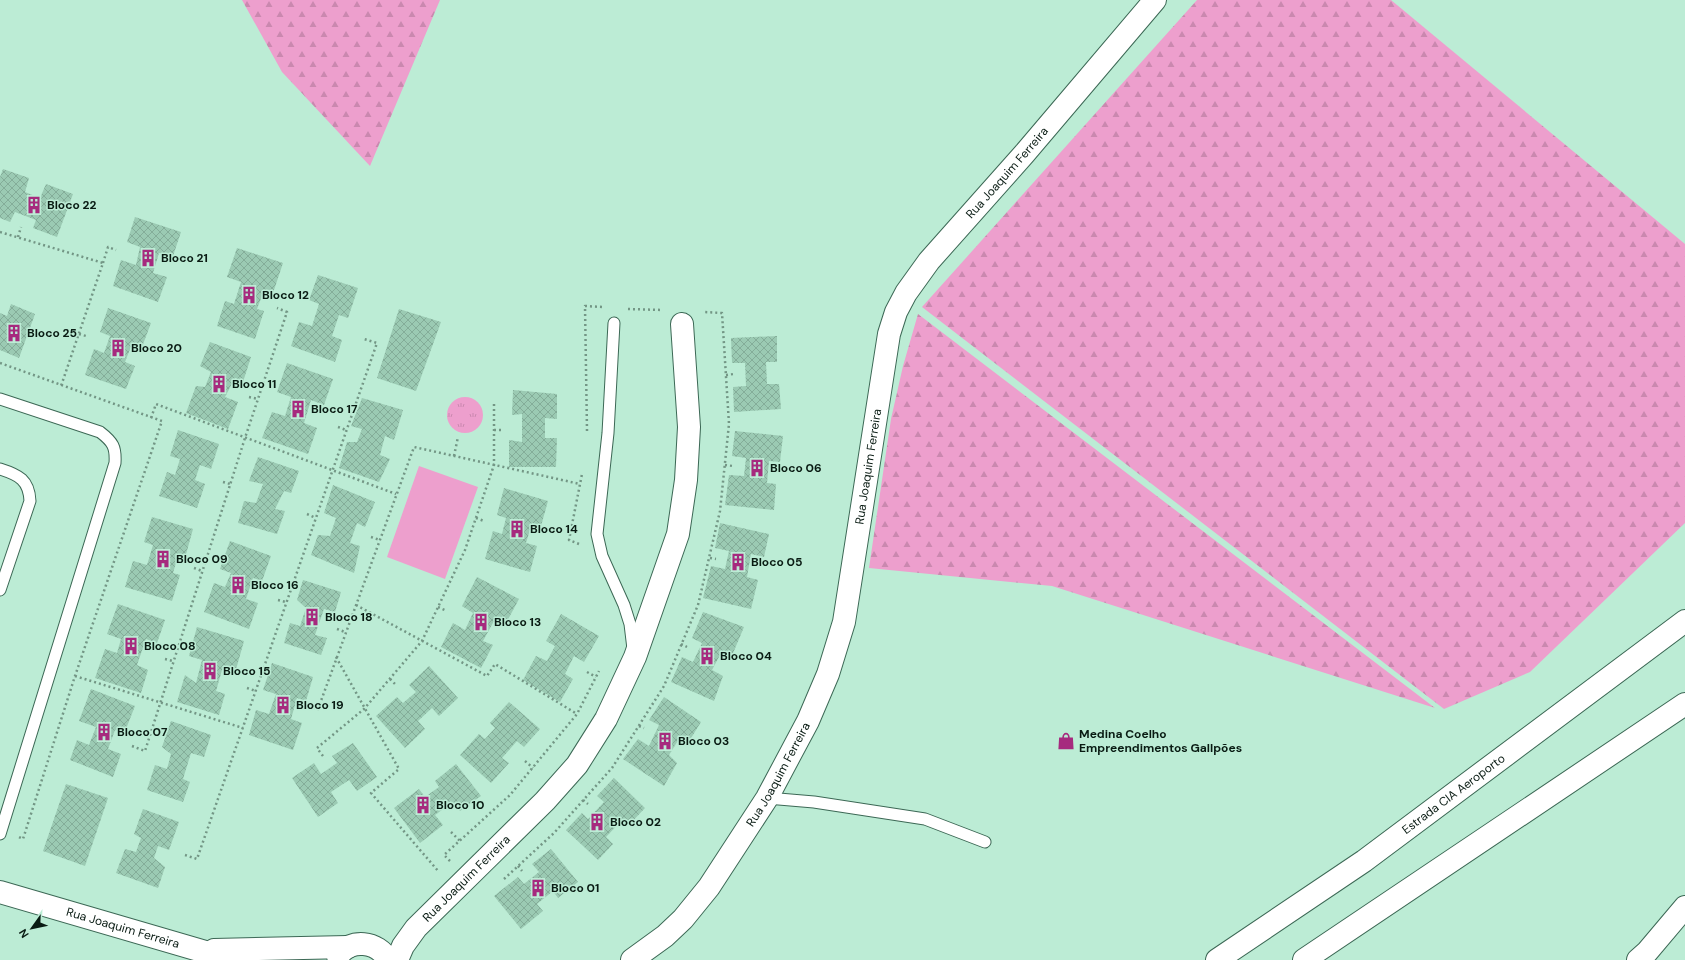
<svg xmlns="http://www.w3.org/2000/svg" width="1685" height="960" viewBox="0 0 1685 960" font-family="'DM Sans',sans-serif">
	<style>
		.grass { fill: #ed9fcd }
		.forest { fill: url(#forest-firs) }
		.park { fill: url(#park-tufts) }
		.building { fill: url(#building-cross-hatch) }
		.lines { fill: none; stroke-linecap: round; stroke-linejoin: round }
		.lane-casing { stroke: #3c6855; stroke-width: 13 }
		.street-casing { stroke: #3c6855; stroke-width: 24 }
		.secondary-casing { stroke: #3c6855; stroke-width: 24 }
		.highway-casing { stroke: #3c6855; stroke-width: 24 }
		.path { stroke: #739685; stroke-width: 2.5; stroke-dasharray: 2 3; stroke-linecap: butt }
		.lane { stroke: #fff; stroke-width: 11 }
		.street { stroke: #fff; stroke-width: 22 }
		.secondary { stroke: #fff; stroke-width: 22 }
		.highway { stroke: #fff; stroke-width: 22 }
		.labels { text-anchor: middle; stroke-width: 3; stroke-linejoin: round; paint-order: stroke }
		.street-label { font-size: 12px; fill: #091b13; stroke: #bcecd5 }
		.poi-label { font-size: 12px; font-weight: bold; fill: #091b13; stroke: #bcecd5; text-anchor: start }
	</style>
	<defs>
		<pattern id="forest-firs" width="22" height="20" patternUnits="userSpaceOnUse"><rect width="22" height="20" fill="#ed9fcd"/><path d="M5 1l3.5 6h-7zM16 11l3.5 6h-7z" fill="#ca88af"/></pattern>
		<pattern id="park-tufts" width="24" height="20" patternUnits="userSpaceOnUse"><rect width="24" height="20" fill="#ed9fcd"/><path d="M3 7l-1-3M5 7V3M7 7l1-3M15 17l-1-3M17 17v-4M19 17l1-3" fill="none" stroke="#ca88af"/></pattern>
		<pattern id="building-cross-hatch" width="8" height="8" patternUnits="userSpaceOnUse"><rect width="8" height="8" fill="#9bcab3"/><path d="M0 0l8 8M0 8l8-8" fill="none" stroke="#84ad99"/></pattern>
	</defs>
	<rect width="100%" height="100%" fill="#bcecd5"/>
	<!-- grass -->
	<path class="grass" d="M419 466 478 487 445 579 387 557Z"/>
	<!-- forest -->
	<g class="forest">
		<path d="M242 0H440L370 166 282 72Z"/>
		<path d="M1197 0H1391L1685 244V523L1530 672 1444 709 922 307Z"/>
		<path d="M918 314 1435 708 1052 586 869 568 891 419 903 366Z"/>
	</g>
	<!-- park -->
	<circle class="park" cx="465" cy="415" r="18"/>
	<!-- building -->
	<g class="building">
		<path d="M3 169 29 178 25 192 40 198 46 184 73 194 57 237 33 228 36 220 15 212 10 222 0 218V177Z"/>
		<path d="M135 217 181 232 173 256 159 253 153 273 167 277 158 302 113 286 121 260 136 265 140 247 127 242Z"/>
		<path d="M237 248 283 263 272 296 263 293 257 309 264 311 255 339 217 326 225 301 234 304 241 282 227 277Z"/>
		<path d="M318 275 358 288 348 318 339 315 332 336 342 340 335 362 291 346 299 322 312 326 319 304 309 300Z"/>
		<path d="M11 304 35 314 19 358 0 350V313L7 316Z"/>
		<path d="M108 308 151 323 142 347 132 344 125 362 135 366 126 389 85 375 94 349 104 353 110 336 100 332Z"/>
		<path d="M399 309 441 322 416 391 377 378Z"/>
		<path d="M777 336V362H766L767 384H779L781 409 734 412 733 387 746 386 745 363H732L731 338Z"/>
		<path d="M210 342 251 357 243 382 235 378 225 397 238 402 228 429 186 413 196 386 205 387 211 372 200 366Z"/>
		<path d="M287 363 333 379 324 405 311 400 304 423 317 428 308 454 262 438 272 412 285 416 291 397 277 392Z"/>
		<path d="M513 390 557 394V419L545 418V438H557L556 467H509V440L522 442V414L512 415Z"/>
		<path d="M362 398 403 410 394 440 385 436 380 455 390 459 379 482 339 468 347 442H357L362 429 351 426Z"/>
		<path d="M178 430 219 444 211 469 200 465 195 480 205 484 197 508 159 496 167 472 175 475 180 459 170 456Z"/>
		<path d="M735 431 783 436 780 462 769 461 767 483 776 484 774 510 725 505 729 475 744 476 746 458 732 456Z"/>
		<path d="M258 457 299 471 291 493 284 491 275 509 285 511 277 534 238 523 244 501 256 503 263 484 249 481Z"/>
		<path d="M333 485 375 502 365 527 357 523 350 543 360 546 354 573 311 555 318 535 330 536 336 518 324 513Z"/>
		<path d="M504 488 548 501 541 526 532 523 526 543 537 546 530 572 485 559 493 531 502 534 506 518 497 515Z"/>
		<path d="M152 517 193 529 185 558 178 556 173 573 180 575 172 601 125 587 133 561 147 565 153 545 144 542Z"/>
		<path d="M720 523 769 534 764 557 751 554 747 577 758 580 751 609 703 598 711 566 725 569 729 551 715 548Z"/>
		<path d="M230 541 271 556 262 581 253 578 246 599 258 603 249 629 204 612 214 583 225 587 231 573 220 569Z"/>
		<path d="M477 577 519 599 504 627 494 621 483 641 493 645 481 668 441 647 453 623 465 630 473 613 462 606Z"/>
		<path d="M303 580 341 592 335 612 324 609 315 635 327 638 321 655 284 643 290 623 300 626 306 608 297 600Z"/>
		<path d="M118 604 165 620 157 643 146 639 137 665 148 670 141 693 95 678 105 649 117 653 121 639 107 634Z"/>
		<path d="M703 612 744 627 731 658 720 655 712 670 723 676 714 701 671 682 682 657 693 662 702 643 692 638Z"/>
		<path d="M561 614 599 636 584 662 574 656 565 674 573 679 560 702 523 680 536 656 547 661 555 646 546 641Z"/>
		<path d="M197 627 244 641 235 673 222 670 216 691 225 694 219 715 177 702 185 675 196 683 202 660 189 656Z"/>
		<path d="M272 663 313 677 306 701 297 698 291 719 302 723 293 750 249 735 256 710 269 714 276 694 263 690Z"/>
		<path d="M429 666 458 698 439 716 432 708 418 721 425 729 405 748 376 716 397 697 403 703 416 692 409 685Z"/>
		<path d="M91 689 135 706 124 734 115 730 108 749 121 754 113 777 70 760 77 740 89 745 96 727 79 721Z"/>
		<path d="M664 697 701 722 688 743 679 739 669 755 677 763 664 786 623 759 638 739 649 746 659 725 649 720Z"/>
		<path d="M509 702 540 729 524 747 517 741 502 758 509 763 491 783 460 755 479 734 485 739 495 728 490 723Z"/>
		<path d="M171 721 211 735 204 757 191 753 183 779 190 782 183 802 147 790 155 765 167 769 171 754 162 747Z"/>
		<path d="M353 743 377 777 357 791 349 780 331 792 338 803 318 817 292 778 314 763 321 774 337 763 332 756Z"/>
		<path d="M456 764 481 796 460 811 453 802 435 815 443 825 420 843 394 808 419 789 425 797 439 787 435 781Z"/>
		<path d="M614 778 645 808 629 825 623 819 606 837 613 844 598 860 566 830 582 813 588 819 604 802 597 796Z"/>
		<path d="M66 784 108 798 85 866 43 851Z"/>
		<path d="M143 809 179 822 169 850 158 846 154 858 165 867 158 888 116 873 125 849 136 852 141 838 134 834Z"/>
		<path d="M551 849 578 882 558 898 553 891 537 904 543 911 521 929 494 896 518 877 524 884 539 872 532 864Z"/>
	</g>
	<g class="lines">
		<!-- lane casing -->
		<g class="lane-casing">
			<g id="lane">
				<path d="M614 323 608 433 597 534 602 556 624 605 630 624 633 649"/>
				<path d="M0 399 100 432C113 442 116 447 115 463L0 834"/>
				<path d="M0 469C19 475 29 480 30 501L0 590"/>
				<path d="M767 798 814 802 925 819 985 842"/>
			</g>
		</g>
		<!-- street casing -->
		<g class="street-casing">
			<g id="street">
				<path id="s1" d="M0 892 233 960"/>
				<path d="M214 950 348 947"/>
				<path d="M338 956C350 938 378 941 388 960"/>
				<path id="s2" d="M397 960 403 946 416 928 545 801 577 765 606 719 635 657 678 534 686 480 689 427 682 324"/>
				<path d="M1638 960 1647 952 1685 907"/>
			</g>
		</g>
		<!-- secondary casing -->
		<g class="secondary-casing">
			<g id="secondary">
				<path id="s3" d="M632 960 665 936 683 919 709 887 767 798 808 721 828 674 844 622 889 334 896 312 906 293 929 261 1025 153 1155 0"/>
			</g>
		</g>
		<!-- highway casing -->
		<g class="highway-casing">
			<g id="highway">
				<path id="s4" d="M1217 960 1364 861 1685 621"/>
				<path d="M1304 960 1685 704"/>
			</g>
		</g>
		<!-- path -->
		<g class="path">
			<path d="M0 232 103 263 61 386"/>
			<path d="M18 237 21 227"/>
			<path d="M103 263 108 247 116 250"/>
			<path d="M628 309 663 310"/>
			<path d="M79 334 86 336"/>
			<path d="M0 363 162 421 75 676 23 839 19 837"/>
			<path d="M726 375 734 374"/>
			<path d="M249 397 258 399"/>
			<path d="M151 418 156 404 396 494"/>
			<path d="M338 427 346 430"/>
			<path d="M494 430H504"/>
			<path d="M587 431 585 306 603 307"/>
			<path d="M454 456 458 437"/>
			<path d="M725 465 733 466"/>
			<path d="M223 482 230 484"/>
			<path d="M307 514 316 518"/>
			<path d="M476 518 484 521"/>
			<path d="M371 537 380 540"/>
			<path d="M579 544 569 540 582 474"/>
			<path d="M710 558 716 559"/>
			<path d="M194 568 202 571"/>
			<path d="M278 600 286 602"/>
			<path d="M356 605 487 676 495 664 577 714"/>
			<path d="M438 607 447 611"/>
			<path d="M337 629 345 632"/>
			<path d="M681 644 687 647"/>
			<path d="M336 657 399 769 371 793 439 872"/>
			<path d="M165 659 173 661"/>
			<path d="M587 672 596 677"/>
			<path d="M75 676 243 728"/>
			<path d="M390 679 396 685"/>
			<path d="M247 688 256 691"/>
			<path d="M308 706 318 709 414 447 580 484"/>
			<path d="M639 726 644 728"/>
			<path d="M132 746 145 751 245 438 287 312 277 308"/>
			<path d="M323 756 317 748 364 709 422 641 465 550 494 465V404"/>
			<path d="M525 761 533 768"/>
			<path d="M583 800 588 804"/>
			<path d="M451 832 460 841"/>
			<path d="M185 855 197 859 377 343 364 339"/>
			<path d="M450 861 444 855 510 795 577 714 599 671"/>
			<path d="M518 866 522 871"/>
			<path d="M504 879 554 833 612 768 664 686 698 605 720 511 729 424 722 313 704 312"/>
		</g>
		<!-- lane -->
		<use href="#lane" class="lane"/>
		<!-- street -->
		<use href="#street" class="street"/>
		<!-- secondary -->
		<use href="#secondary" class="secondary"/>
		<!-- highway -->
		<use href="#highway" class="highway"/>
	</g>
	<!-- icons -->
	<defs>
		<g id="building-bare" transform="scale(1.38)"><path d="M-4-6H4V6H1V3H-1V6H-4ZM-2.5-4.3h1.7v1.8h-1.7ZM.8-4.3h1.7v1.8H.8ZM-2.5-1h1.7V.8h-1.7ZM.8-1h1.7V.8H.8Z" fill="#a62a7e" stroke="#bcecd5" stroke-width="2.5" paint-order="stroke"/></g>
		<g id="shop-bare" transform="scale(1.38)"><path d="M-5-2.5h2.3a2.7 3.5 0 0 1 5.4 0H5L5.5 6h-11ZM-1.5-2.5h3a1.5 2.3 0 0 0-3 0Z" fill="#a62a7e" stroke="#bcecd5" stroke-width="2.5" paint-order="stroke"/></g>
	</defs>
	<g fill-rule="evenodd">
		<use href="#building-bare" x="34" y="205"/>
		<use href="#building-bare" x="148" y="258"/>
		<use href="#building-bare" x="249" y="295"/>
		<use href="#building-bare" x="14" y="333"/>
		<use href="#building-bare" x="118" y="348"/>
		<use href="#building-bare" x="219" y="384"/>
		<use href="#building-bare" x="298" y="409"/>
		<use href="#building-bare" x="757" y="468"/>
		<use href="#building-bare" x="517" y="529"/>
		<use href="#building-bare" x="163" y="559"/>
		<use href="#building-bare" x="738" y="562"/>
		<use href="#building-bare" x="238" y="585"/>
		<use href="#building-bare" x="312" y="617"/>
		<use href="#building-bare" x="481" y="622"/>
		<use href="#building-bare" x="131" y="646"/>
		<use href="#building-bare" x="707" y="656"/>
		<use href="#building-bare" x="210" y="671"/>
		<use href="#building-bare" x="283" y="705"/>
		<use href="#building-bare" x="104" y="732"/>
		<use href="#building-bare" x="665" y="741"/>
		<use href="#shop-bare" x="1066" y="741"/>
		<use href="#building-bare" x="423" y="805"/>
		<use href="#building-bare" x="597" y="822"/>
		<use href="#building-bare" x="538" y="888"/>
	</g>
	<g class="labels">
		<!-- street labels -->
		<g class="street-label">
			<text dy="4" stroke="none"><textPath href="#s3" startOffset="899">Rua Joaquim Ferreira</textPath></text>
			<text dy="4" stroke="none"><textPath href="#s3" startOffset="563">Rua Joaquim Ferreira</textPath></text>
			<text dy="4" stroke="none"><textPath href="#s3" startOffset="239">Rua Joaquim Ferreira</textPath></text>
			<text dy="4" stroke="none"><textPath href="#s4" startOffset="289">Estrada CIA Aeroporto</textPath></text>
			<text dy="4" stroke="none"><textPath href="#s2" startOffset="108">Rua Joaquim Ferreira</textPath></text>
			<text dy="4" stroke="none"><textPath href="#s1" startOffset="128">Rua Joaquim Ferreira</textPath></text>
		</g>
		<!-- poi labels -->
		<g class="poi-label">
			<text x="47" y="209">Bloco 22</text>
			<text x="161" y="262">Bloco 21</text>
			<text x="262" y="299">Bloco 12</text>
			<text x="27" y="337">Bloco 25</text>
			<text x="131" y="352">Bloco 20</text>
			<text x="232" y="388">Bloco 11</text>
			<text x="311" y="413">Bloco 17</text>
			<text x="770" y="472">Bloco 06</text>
			<text x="530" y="533">Bloco 14</text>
			<text x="176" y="563">Bloco 09</text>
			<text x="751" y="566">Bloco 05</text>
			<text x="251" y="589">Bloco 16</text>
			<text x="325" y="621">Bloco 18</text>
			<text x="494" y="626">Bloco 13</text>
			<text x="144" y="650">Bloco 08</text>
			<text x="720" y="660">Bloco 04</text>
			<text x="223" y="675">Bloco 15</text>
			<text x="296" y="709">Bloco 19</text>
			<text x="117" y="736">Bloco 07</text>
			<text x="1079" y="738">Medina Coelho<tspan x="1079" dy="14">Empreendimentos Gallpões</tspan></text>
			<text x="678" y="745">Bloco 03</text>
			<text x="436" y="809">Bloco 10</text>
			<text x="610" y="826">Bloco 02</text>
			<text x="551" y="892">Bloco 01</text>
		</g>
	</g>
	<!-- north arrow -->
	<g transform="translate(32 928) rotate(237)" stroke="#bcecd5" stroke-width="3" paint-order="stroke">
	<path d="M0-3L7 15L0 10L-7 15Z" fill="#091b13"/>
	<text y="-6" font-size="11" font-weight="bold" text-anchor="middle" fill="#091b13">N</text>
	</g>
</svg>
